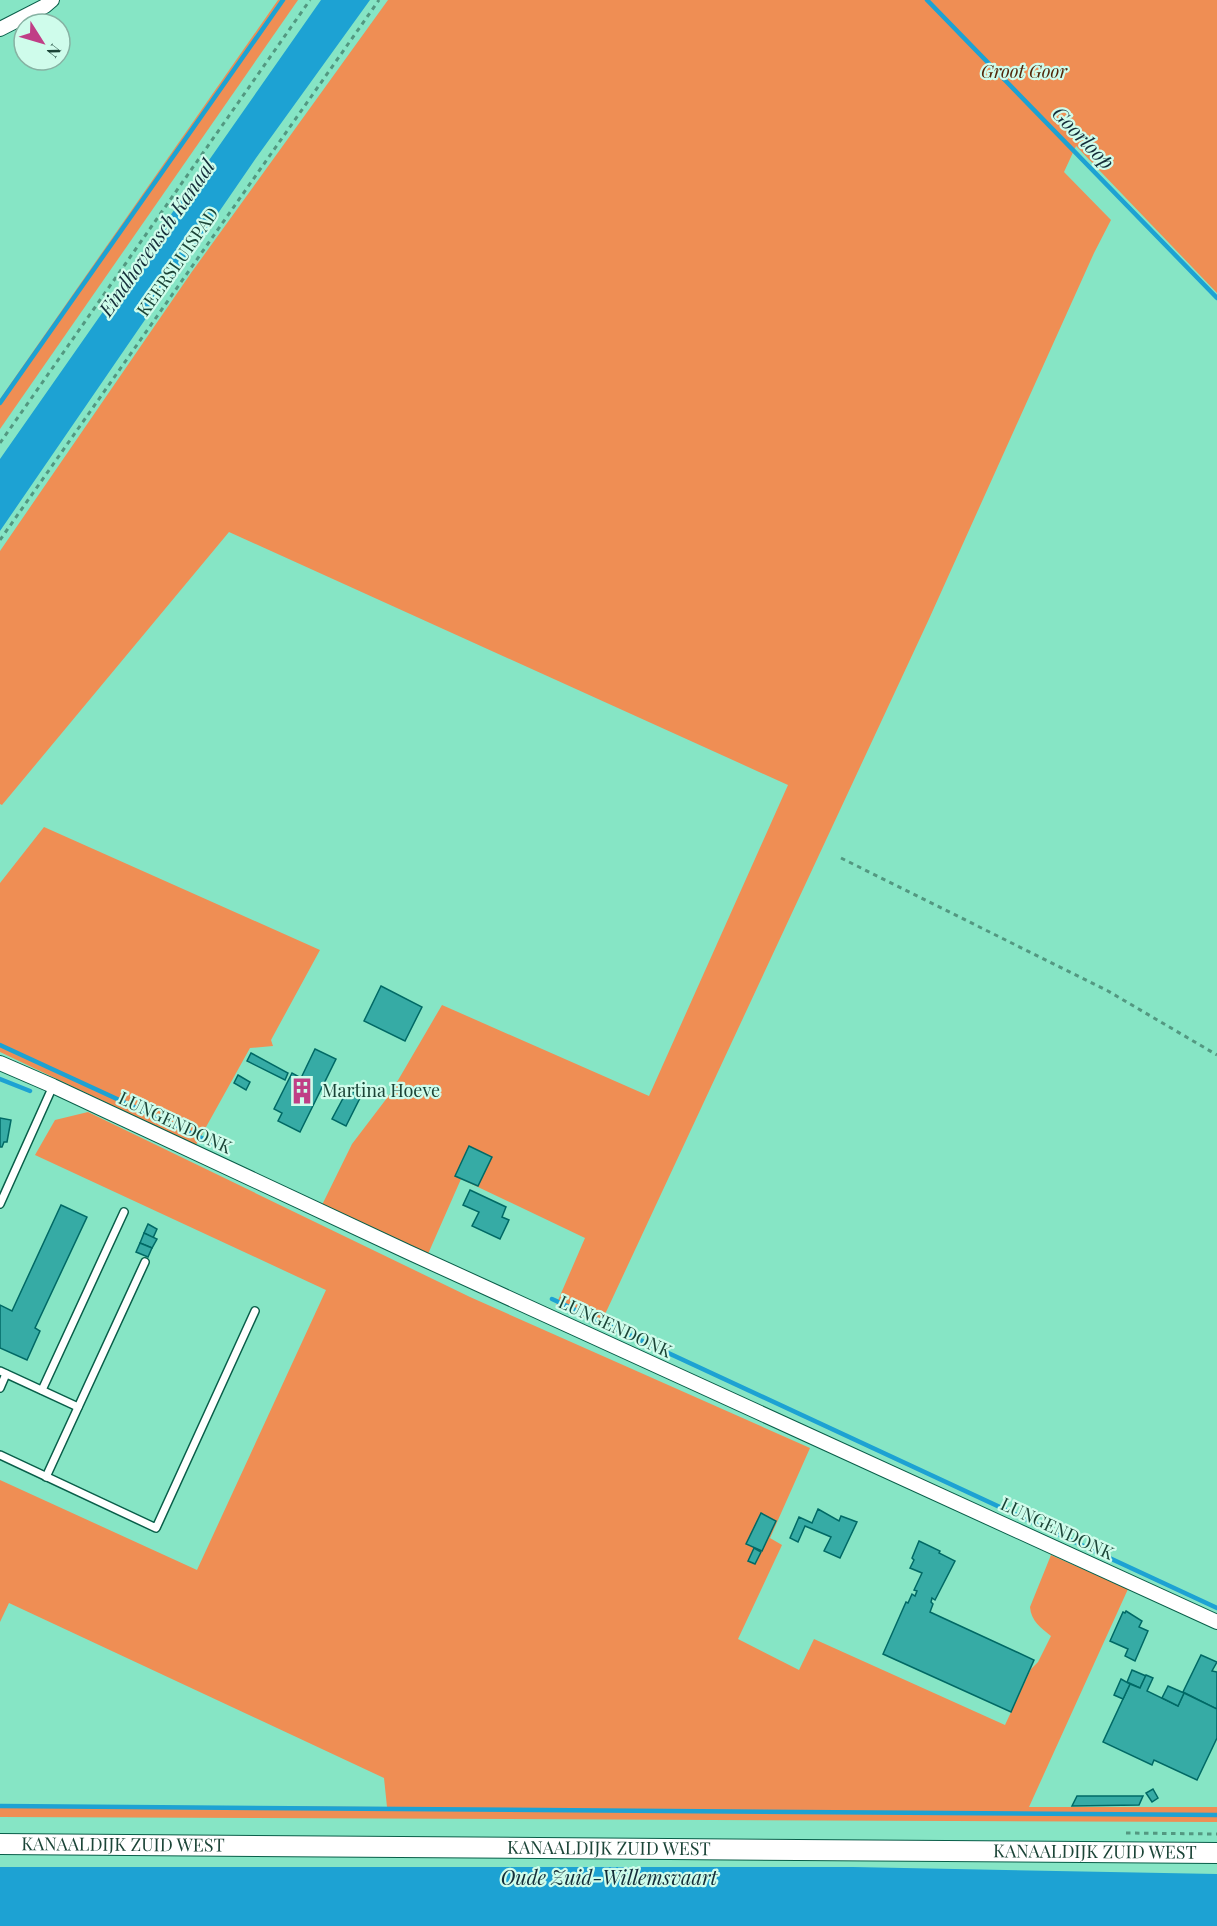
<svg xmlns="http://www.w3.org/2000/svg" width="1217" height="1926" viewBox="0 0 1217 1926" font-family="'Playfair Display',serif">
	<style>
		.green { fill: #ef8e54 }
		.water { fill: #1da2d3 }
		.lines { fill: none; stroke-linecap: round; stroke-linejoin: round }
		.stream { stroke: #1da2d3; stroke-width: 4.5 }
		.building { fill: #36aba5; stroke: #006965; stroke-width: 1.5 }
		.service-casing { stroke: #095e49; stroke-width: 10 }
		.minor-casing { stroke: #095e49; stroke-width: 16 }
		.secondary-casing { stroke: #095e49; stroke-width: 22 }
		.path { stroke: #539881; stroke-width: 3; stroke-dasharray: 4.5 4.5; stroke-linecap: butt }
		.service { stroke: #fff; stroke-width: 7 }
		.minor { stroke: #fff; stroke-width: 14 }
		.secondary { stroke: #fff; stroke-width: 20 }
		.labels { text-anchor: middle; stroke-width: 4.5; stroke-linejoin: round; paint-order: stroke }
		.park-label { font-size: 18px; font-style: italic; fill: #512609; stroke: #cffceb }
		.street-label { font-size: 18px; fill: #1b4437; stroke: #cffceb }
		.poi-label { font-size: 18px; fill: #1b4437; stroke: #cffceb; text-anchor: start }
		.water-label { font-size: 20px; font-style: italic; fill: #142d39; stroke: #cffceb }
	</style>
	<rect width="100%" height="100%" fill="#86e5c5"/>
	<!-- green -->
	<g class="green">
		<path d="M278 0H298L0 429V399Z"/>
		<path d="M388 0H1217V293L1076 146 1064 172 1111 220 1094 253 929 619 600 1325 556 1305 585 1238 461 1179 428 1254 322 1205 352 1144 390 1094 442 1005 649 1096 788 785 229 532 2 805 0 804V551L191 273Z"/>
		<path d="M44 827 320 950 271 1040 273 1046 250 1048 196 1145 0 1052V883Z"/>
		<path d="M88 1112 470 1297 810 1448 770 1538 782 1545 738 1639 799 1670 814 1639 1005 1725 1031 1669 1038 1662 1051 1636C1041 1628 1031 1621 1030 1607L1051 1555 1128 1589 1029 1807H1217V1822L0 1817V1805L387 1807 384 1778 9 1603 0 1622V1480L197 1570 326 1290 35 1155 55 1120Z"/>
	</g>
	<!-- water -->
	<g class="water">
		<path d="M321 0H370L256 158 0 531V459Z"/>
		<path d="M0 1867H853L1217 1874V1926H0Z"/>
	</g>
	<g class="lines">
		<!-- stream -->
		<g class="stream">
			<path d="M927 0 1217 298"/>
			<path d="M0 403 283 0"/>
			<path d="M0 1045 219 1146"/>
			<path d="M0 1079 30 1091"/>
			<path d="M552 1299 1217 1608"/>
			<path d="M0 1806 1217 1815"/>
		</g>
	</g>
	<!-- building -->
	<g class="building">
		<path d="M381 986 422 1007 405 1041 364 1021Z"/>
		<path d="M315 1049 336 1059 300 1132 278 1121 282 1113 274 1109 292 1073 301 1078Z"/>
		<path d="M251 1053 288 1073 285 1080 247 1061Z"/>
		<path d="M238 1075 250 1082 246 1090 234 1083Z"/>
		<path d="M348 1089 361 1096 346 1126 332 1119Z"/>
		<path d="M0 1118 11 1120 7 1142H4L2 1147H0Z"/>
		<path d="M469 1146 492 1157 478 1186 455 1176Z"/>
		<path d="M470 1190 506 1207 502 1217 509 1220 500 1239 472 1226 479 1212 463 1205Z"/>
		<path d="M61 1205 87 1217 35 1328 40 1331 27 1360 0 1348V1305L12 1311Z"/>
		<path d="M148 1224 157 1229 153 1238 144 1233Z"/>
		<path d="M144 1233 157 1239 152 1248 140 1243Z"/>
		<path d="M140 1243 152 1248 148 1257 136 1252Z"/>
		<path d="M818 1509 839 1521 841 1516 857 1522 840 1558 824 1551 831 1537 805 1526 798 1542 790 1538 799 1517 812 1523Z"/>
		<path d="M761 1513 776 1521 762 1551 746 1544Z"/>
		<path d="M919 1541 940 1551 939 1553 955 1561 935 1600 932 1598 931 1602 933 1604 930 1612 1034 1660 1011 1712 883 1654 906 1602 908 1603 912 1594 915 1596 917 1591 914 1590 922 1573 910 1568 914 1560 912 1558Z"/>
		<path d="M754 1548 761 1552 755 1564 748 1561Z"/>
		<path d="M1126 1611 1142 1621 1139 1627 1148 1631 1135 1661 1125 1656 1128 1649 1110 1641 1123 1612 1125 1613Z"/>
		<path d="M1201 1655 1217 1662 1212 1671 1217 1672V1709L1183 1692Z"/>
		<path d="M1132 1670 1146 1676 1140 1688 1127 1682Z"/>
		<path d="M1146 1675 1153 1678 1147 1691 1178 1706 1184 1693 1217 1709V1738L1197 1780 1154 1760 1152 1765 1103 1742 1130 1684 1140 1688Z"/>
		<path d="M1121 1679 1130 1684 1123 1699 1114 1695Z"/>
		<path d="M1168 1686 1184 1693 1178 1706 1162 1698Z"/>
		<path d="M1153 1789 1158 1798 1152 1802 1146 1793Z"/>
		<path d="M1077 1796H1143L1139 1805 1072 1806Z"/>
	</g>
	<g class="lines">
		<!-- service casing -->
		<g class="service-casing">
			<g id="service">
				<path d="M0 1204 53 1086"/>
				<path d="M0 1371 78 1407"/>
				<path d="M0 1388 6 1374"/>
				<path d="M42 1390 124 1212"/>
				<path d="M0 1455 156 1528 255 1311"/>
				<path d="M46 1477 145 1262"/>
			</g>
		</g>
		<!-- minor casing -->
		<g class="minor-casing">
			<g id="minor">
				<path d="M0 29 45 6 52 0"/>
				<path d="M0 1063 53 1086 408 1252 1217 1622"/>
			</g>
		</g>
		<!-- secondary casing -->
		<g class="secondary-casing">
			<g id="secondary">
				<path id="s1" d="M0 1844 1217 1853"/>
			</g>
		</g>
		<!-- path -->
		<g class="path">
			<path d="M0 443 310 0"/>
			<path d="M0 540 379 0"/>
			<path d="M841 858 1108 991 1217 1055"/>
			<path d="M1126 1833 1217 1834"/>
		</g>
		<!-- service -->
		<use href="#service" class="service"/>
		<!-- minor -->
		<use href="#minor" class="minor"/>
		<!-- secondary -->
		<use href="#secondary" class="secondary"/>
	</g>
	<!-- icons -->
	<defs>
		<g id="building-bare" transform="scale(2.07)"><path d="M-4-6H4V6H1V3H-1V6H-4ZM-2.5-4.3h1.7v1.8h-1.7ZM.8-4.3h1.7v1.8H.8ZM-2.5-1h1.7V.8h-1.7ZM.8-1h1.7V.8H.8Z" fill="#c03e86" stroke="#cffceb" stroke-width="2.5" paint-order="stroke"/></g>
	</defs>
	<g fill-rule="evenodd">
		<use href="#building-bare" x="302" y="1091"/>
	</g>
	<g class="labels">
		<!-- park labels -->
		<g class="park-label">
			<text x="1024" y="78">Groot Goor</text>
		</g>
		<!-- street labels -->
		<g class="street-label">
			<text transform="translate(178 262) rotate(-55)" y="6">KEERSLUISPAD</text>
			<text transform="translate(175 1123) rotate(25)" y="6">LUNGENDONK</text>
			<text transform="translate(615 1327) rotate(25)" y="6">LUNGENDONK</text>
			<text transform="translate(1057 1529) rotate(25)" y="6">LUNGENDONK</text>
			<text dy="6" stroke="none"><textPath href="#s1" startOffset="123">KANAALDIJK ZUID WEST</textPath></text>
			<text dy="6" stroke="none"><textPath href="#s1" startOffset="609">KANAALDIJK ZUID WEST</textPath></text>
			<text dy="6" stroke="none"><textPath href="#s1" startOffset="1095">KANAALDIJK ZUID WEST</textPath></text>
		</g>
		<!-- poi labels -->
		<g class="poi-label">
			<text x="322" y="1097">Martina Hoeve</text>
		</g>
		<!-- water labels -->
		<g class="water-label">
			<text transform="translate(1083 138) rotate(46)" y="7">Goorloop</text>
			<text transform="translate(157 238) rotate(-55)" y="7">Eindhovensch Kanaal</text>
			<text x="609" y="1885">Oude Zuid-Willemsvaart</text>
		</g>
	</g>
	<!-- north arrow -->
	<g transform="translate(42 42) rotate(127)"><circle r="28" fill="#cffceb" stroke="#87b2a3" stroke-width="1.5"/>
	<path d="M0-4.5L10 22L0 15L-10 22Z" fill="#c03e86"/>
	<text y="-9" font-size="16" font-weight="bold" text-anchor="middle" fill="#1b4437">N</text>
	</g>
</svg>
